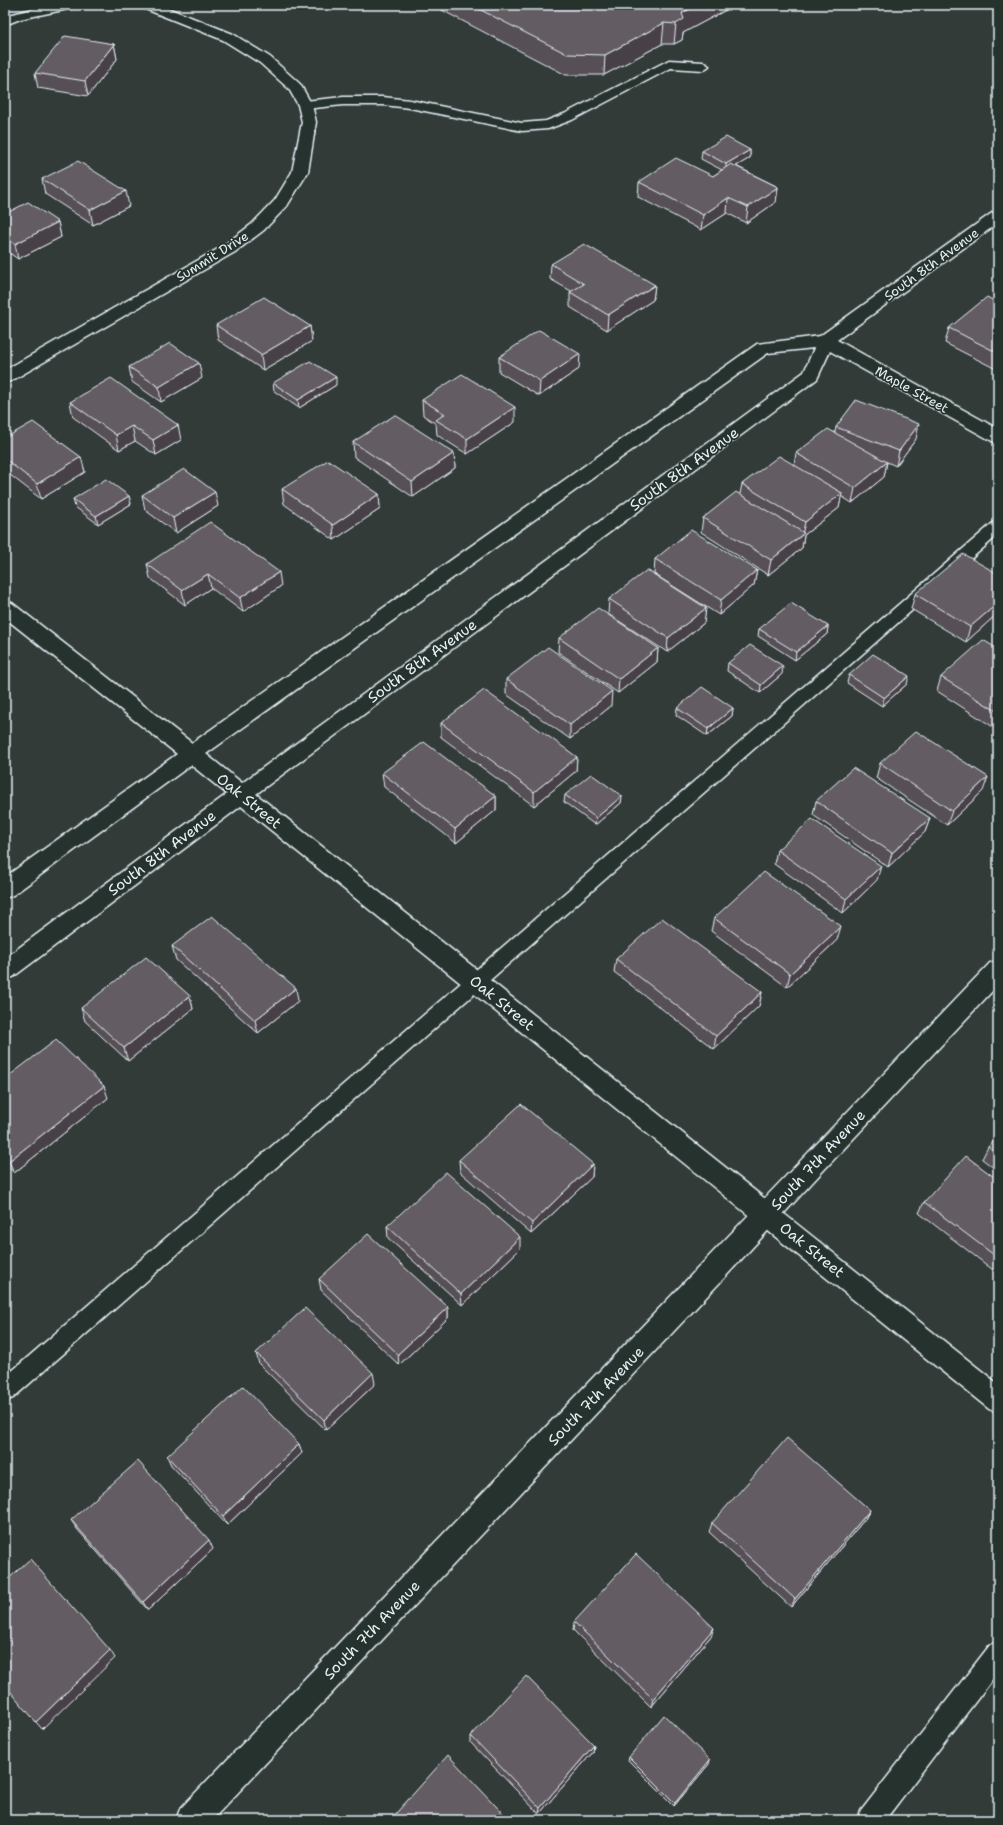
<svg xmlns="http://www.w3.org/2000/svg" width="1003" height="1825" viewBox="0 0 1003 1825" font-family="'Shantell Sans',sans-serif">
	<style>
		.lines { fill: none; stroke-linecap: round; stroke-linejoin: round }
		.lane-casing { stroke: #e8f1f8; stroke-width: 3 }
		.street-casing { stroke: #e8f1f8; stroke-width: 3 }
		.secondary-casing { stroke: #e8f1f8; stroke-width: 3 }
		.lane { fill: #26332d; fill-rule: evenodd }
		.street { fill: #26332d; fill-rule: evenodd }
		.secondary { fill: #26332d; fill-rule: evenodd }
		.wall { fill: #564f56; stroke: #e8f1f8 }
		.shaded-wall { fill: #464046; stroke: #e8f1f8 }
		.building { fill: #645c64; stroke: #e8f1f8 }
		.labels { text-anchor: middle; stroke-width: 3.5; stroke-linejoin: round; paint-order: stroke }
		.far-street-label { font-size: 13px; fill: #e8f1f8; stroke: #26332d }
		.street-label { font-size: 15px; fill: #e8f1f8; stroke: #26332d }
	</style>
	<rect width="100%" height="100%" fill="#323b38"/>
	<filter id="ink" filterUnits="userSpaceOnUse"><feTurbulence type="fractalNoise" baseFrequency=".025" numOctaves="2"/><feDisplacementMap in="SourceGraphic" scale="8" xChannelSelector="R" yChannelSelector="G"/><feConvolveMatrix kernelMatrix="1 2 1 2 8 2 1 2 1" color-interpolation-filters="sRGB"/></filter>
	<g filter="url(#ink)">
		<g class="lines">
			<!-- lane casing -->
			<g class="lane-casing">
				<g id="lane">
					<path d="M669 60 703 62 709 66 703 70 671 68 572 120 548 129 522 131 410 108 383 105H343L305 109 301 108 299 105 301 102 305 101 343 97H383L410 100 522 123 546 121 564 114Z"/>
					<path d="M998 522V535L13 1398 5 1401V1377L993 523Z"/>
					<path d="M998 1641V1672L885 1820H858L861 1811 990 1645Z"/>
				</g>
			</g>
			<!-- street casing -->
			<g class="street-casing">
				<g id="street">
					<path d="M48 5H75L73 8 20 19 5 25V16Z"/>
					<path d="M141 5H160L233 34 270 57 300 84 312 105 316 122 308 172 287 206 264 230 235 252 11 381 5 382V370L223 246 252 224 275 200 292 172 302 122 298 105 289 89 260 63 223 40 143 8Z"/>
					<path d="M998 211V223L837 340 998 429V443L992 441 830 351 817 379 256 794 998 1384V1413L989 1409 241 806 13 977 5 979V958L227 794 191 765 13 895 5 898V877L177 754 5 618V601L12 603 192 743 757 344 820 336 992 213ZM814 348 804 372 242 783 206 754 768 353Z"/>
				</g>
			</g>
			<!-- secondary casing -->
			<g class="secondary-casing">
				<path id="secondary" d="M998 961V985L822 1172 726 1276 212 1820H176L180 1809 990 963Z"/>
			</g>
			<!-- lane -->
			<use href="#lane" class="lane"/>
			<!-- street -->
			<use href="#street" class="street"/>
			<!-- secondary -->
			<use href="#secondary" class="secondary"/>
		</g>
		<!-- wall -->
		<g class="wall">
			<path d="M434 5H735L683 33 682 40 674 44H662L604 75H566L434 6Z"/>
			<path d="M114 44 117 59 88 96 38 88 35 73Z"/>
			<path d="M750 150V158L736 166 778 187 776 202 746 223 727 213 701 230 638 197 639 182 713 176 722 170 701 159 702 151Z"/>
			<path d="M42 179 129 206 93 225 45 194Z"/>
			<path d="M5 214 58 222 61 237 18 259 5 250Z"/>
			<path d="M551 264 655 285 653 300 607 330 570 307V292L571 291 550 279Z"/>
			<path d="M998 303V370L945 343 949 328Z"/>
			<path d="M216 325 310 326 312 341 263 370 218 340Z"/>
			<path d="M499 357 579 369 539 396 499 372Z"/>
			<path d="M129 367 202 378 161 402 132 382Z"/>
			<path d="M273 383 336 385 299 408 274 391Z"/>
			<path d="M422 400 515 422 467 454 437 435 436 424 423 415Z"/>
			<path d="M70 402 181 440 156 455 135 441 119 450 73 417Z"/>
			<path d="M836 427 916 439 896 466 887 462 884 477 852 503 841 496 839 508 804 535 802 548 768 575 701 532 703 518 740 494 742 484 794 465 796 453 835 432Z"/>
			<path d="M5 438 81 457 85 472 41 499 5 471Z"/>
			<path d="M353 442 454 453 455 468 413 497 354 457Z"/>
			<path d="M282 489 379 494 380 509 334 540 284 504Z"/>
			<path d="M142 495 218 506 176 533 145 510Z"/>
			<path d="M129 496 131 504 98 524 75 507 73 499Z"/>
			<path d="M655 559 757 570 754 585 719 615 654 574Z"/>
			<path d="M147 564 281 586 243 612 211 588 185 605 150 578Z"/>
			<path d="M998 574V613L966 642 911 609 915 594Z"/>
			<path d="M609 599 706 608 704 623 667 652 608 614Z"/>
			<path d="M828 626 827 634 795 660 758 636 759 629Z"/>
			<path d="M559 638 658 648 657 662 618 693 558 652Z"/>
			<path d="M998 649V730L937 691 941 677Z"/>
			<path d="M728 663 782 674 760 693 727 671Z"/>
			<path d="M849 675 907 684 882 706 847 683Z"/>
			<path d="M506 679 611 706 570 739 506 694Z"/>
			<path d="M677 708H733L732 716 707 736 676 715Z"/>
			<path d="M441 723 577 757 576 771 534 806 441 737Z"/>
			<path d="M880 763 983 791 947 825 876 778Z"/>
			<path d="M382 773 496 796V810L456 843 384 787Z"/>
			<path d="M565 795 622 796 621 803 595 825 564 802Z"/>
			<path d="M816 801 930 818 925 832 888 867 813 815Z"/>
			<path d="M777 850 877 880 843 913 774 864Z"/>
			<path d="M714 918 837 940 787 987 711 931Z"/>
			<path d="M172 946 298 1001 258 1033 176 960Z"/>
			<path d="M616 959 762 992 759 1006 714 1049 614 972Z"/>
			<path d="M190 996 193 1009 128 1061 85 1021 81 1008Z"/>
			<path d="M5 1079 108 1098 14 1173 5 1163Z"/>
			<path d="M998 1136V1171L982 1159 988 1147Z"/>
			<path d="M459 1160 593 1164 592 1177 531 1234 460 1172Z"/>
			<path d="M998 1180V1272L997 1273 919 1213 924 1202Z"/>
			<path d="M387 1226 520 1249 462 1305 388 1238Z"/>
			<path d="M319 1279 448 1307V1318L399 1365 321 1290Z"/>
			<path d="M256 1353 375 1384 326 1430 259 1364Z"/>
			<path d="M299 1444 302 1453 227 1525 171 1465 167 1456Z"/>
			<path d="M870 1510 865 1519 791 1607 709 1532 712 1523Z"/>
			<path d="M71 1520 213 1549 148 1610 77 1529Z"/>
			<path d="M574 1622 711 1636 651 1707 573 1630Z"/>
			<path d="M471 1736 594 1745 593 1752 539 1814 471 1743Z"/>
			<path d="M629 1757 709 1764 674 1806 628 1760Z"/>
		</g>
		<!-- shaded-wall -->
		<g class="shaded-wall">
			<path d="M698 5H735L683 33 682 40 674 44 676 24 682 13Z"/>
			<path d="M664 23 662 44 604 75 605 55Z"/>
			<path d="M114 44 117 59 88 96 85 81Z"/>
			<path d="M750 150V158L726 172V164Z"/>
			<path d="M778 187 776 202 746 223 748 207Z"/>
			<path d="M126 191 129 206 93 225 90 210Z"/>
			<path d="M728 198 727 213 701 230 703 215Z"/>
			<path d="M58 222 61 237 18 259 15 244Z"/>
			<path d="M655 285 653 300 607 330 608 315Z"/>
			<path d="M310 326 312 341 263 370 261 355Z"/>
			<path d="M580 354 579 369 539 396 540 381Z"/>
			<path d="M199 363 202 378 161 402 159 387Z"/>
			<path d="M336 377V385L299 408 298 400Z"/>
			<path d="M515 407V422L467 454V439Z"/>
			<path d="M919 424 916 439 896 466 899 451Z"/>
			<path d="M178 425 181 440 156 455 153 440Z"/>
			<path d="M132 426 135 441 119 450 116 435Z"/>
			<path d="M454 453 455 468 413 497 412 482Z"/>
			<path d="M81 457 85 472 41 499 37 484Z"/>
			<path d="M887 462 884 477 852 503 855 488Z"/>
			<path d="M215 492 218 506 176 533 173 518Z"/>
			<path d="M842 493 839 508 804 535 802 548 768 575 771 560 802 535 805 522Z"/>
			<path d="M379 494 380 509 334 540 333 525Z"/>
			<path d="M129 496 131 504 98 524 96 516Z"/>
			<path d="M757 570 754 585 719 615 721 600Z"/>
			<path d="M279 572 281 586 243 612 240 598Z"/>
			<path d="M208 574 211 588 185 605 182 590Z"/>
			<path d="M998 603V613L966 642 970 627Z"/>
			<path d="M706 608 704 623 667 652 668 638Z"/>
			<path d="M828 626 827 634 795 660 796 652Z"/>
			<path d="M658 648 657 662 618 693 619 679Z"/>
			<path d="M783 666 782 674 760 693 761 685Z"/>
			<path d="M909 676 907 684 882 706 884 698Z"/>
			<path d="M612 691 611 706 570 739V725Z"/>
			<path d="M733 708 732 716 707 736 708 729Z"/>
			<path d="M577 757 576 771 534 806V792Z"/>
			<path d="M988 777 983 791 947 825 952 811Z"/>
			<path d="M496 796V810L456 843 455 829Z"/>
			<path d="M622 796 621 803 595 825 596 818Z"/>
			<path d="M930 818 925 832 888 867 892 853Z"/>
			<path d="M881 866 877 880 843 913 846 899Z"/>
			<path d="M841 926 837 940 787 987 790 974Z"/>
			<path d="M296 988 298 1001 258 1033 255 1020Z"/>
			<path d="M762 992 759 1006 714 1049 716 1036Z"/>
			<path d="M190 996 193 1009 128 1061 124 1048Z"/>
			<path d="M104 1086 108 1098 14 1173 9 1161Z"/>
			<path d="M593 1164 592 1177 531 1234 532 1223Z"/>
			<path d="M520 1237V1249L462 1305 461 1294Z"/>
			<path d="M448 1307V1318L399 1365 398 1354Z"/>
			<path d="M373 1373 375 1384 326 1430 324 1420Z"/>
			<path d="M299 1444 302 1453 227 1525 223 1516Z"/>
			<path d="M870 1510 865 1519 791 1607 795 1599Z"/>
			<path d="M209 1540 213 1549 148 1610 143 1602Z"/>
			<path d="M714 1628 711 1636 651 1707 653 1699Z"/>
			<path d="M110 1650 115 1658 42 1729 36 1722Z"/>
			<path d="M594 1745 593 1752 539 1814 540 1808Z"/>
			<path d="M710 1760 709 1764 674 1806 675 1803Z"/>
		</g>
		<!-- building -->
		<g class="building">
			<path d="M471 5H698L682 13 684 19 676 24 664 23 605 55 567 54Z"/>
			<path d="M65 36 114 44 85 81 35 73Z"/>
			<path d="M726 137 750 150 726 164 702 151Z"/>
			<path d="M676 158 713 176 731 164 778 187 748 207 728 198 703 215 639 182Z"/>
			<path d="M78 161 126 191 90 210 42 179Z"/>
			<path d="M28 202 58 222 15 244 5 238V214Z"/>
			<path d="M584 244 655 285 608 315 570 292 584 284 551 264Z"/>
			<path d="M264 297 310 326 261 355 216 325Z"/>
			<path d="M987 297 998 303V353L949 328Z"/>
			<path d="M539 330 580 354 540 381 499 357Z"/>
			<path d="M170 343 199 363 159 387 129 367Z"/>
			<path d="M310 361 336 377 298 400 273 383Z"/>
			<path d="M462 374 515 407 467 439 436 420 445 414 422 400Z"/>
			<path d="M111 378 178 425 153 440 132 426 116 435 70 402Z"/>
			<path d="M856 400 919 424 899 451 836 427Z"/>
			<path d="M395 415 454 453 412 482 353 442Z"/>
			<path d="M33 422 81 457 37 484 5 459V438Z"/>
			<path d="M828 429 887 462 855 488 796 453Z"/>
			<path d="M779 456 842 493 805 522 742 484Z"/>
			<path d="M328 460 379 494 333 525 282 489Z"/>
			<path d="M184 469 215 492 173 518 142 495Z"/>
			<path d="M106 479 129 496 96 516 73 499Z"/>
			<path d="M736 492 804 533 771 560 703 518Z"/>
			<path d="M210 522 279 572 240 598 208 574 182 590 147 564Z"/>
			<path d="M691 530 757 570 721 600 655 559Z"/>
			<path d="M963 554 998 574V603L970 627 915 594Z"/>
			<path d="M647 570 706 608 668 638 609 599Z"/>
			<path d="M791 603 828 626 796 652 759 629Z"/>
			<path d="M598 608 658 648 619 679 559 638Z"/>
			<path d="M983 640 998 649V712L941 677Z"/>
			<path d="M750 645 783 666 761 685 728 663Z"/>
			<path d="M548 647 612 691 570 725 506 679Z"/>
			<path d="M873 654 909 676 884 698 849 675Z"/>
			<path d="M702 687 733 708 708 729 677 708Z"/>
			<path d="M484 690 577 757 534 792 441 723Z"/>
			<path d="M916 731 988 777 952 811 880 763Z"/>
			<path d="M424 742 496 796 455 829 382 773Z"/>
			<path d="M853 768 930 818 892 853 816 801Z"/>
			<path d="M591 774 622 796 596 818 565 795Z"/>
			<path d="M812 819 881 866 846 899 777 850Z"/>
			<path d="M764 872 841 926 790 974 714 918Z"/>
			<path d="M212 916 296 988 255 1020 172 946Z"/>
			<path d="M662 918 762 992 716 1036 616 959Z"/>
			<path d="M146 957 190 996 124 1048 81 1008Z"/>
			<path d="M56 1040 104 1086 9 1161 5 1157V1079Z"/>
			<path d="M521 1104 593 1164 532 1223 459 1160Z"/>
			<path d="M998 1136V1155L988 1147Z"/>
			<path d="M966 1156 998 1180V1258L924 1202Z"/>
			<path d="M446 1172 520 1237 461 1294 387 1226Z"/>
			<path d="M368 1234 448 1307 398 1354 319 1279Z"/>
			<path d="M305 1308 373 1373 324 1420 256 1353Z"/>
			<path d="M243 1386 299 1444 223 1516 167 1456Z"/>
			<path d="M787 1438 870 1510 795 1599 712 1523Z"/>
			<path d="M138 1461 209 1540 143 1602 71 1520Z"/>
			<path d="M636 1554 714 1628 653 1699 574 1622Z"/>
			<path d="M30 1559 110 1650 36 1722 5 1685V1582Z"/>
			<path d="M526 1676 594 1745 540 1808 471 1736Z"/>
			<path d="M664 1715 710 1760 675 1803 629 1757Z"/>
			<path d="M448 1755 509 1820H390Z"/>
		</g>
	</g>
	<g class="labels">
		<!-- far-street labels -->
		<g class="far-street-label">
			<text transform="translate(212 256) rotate(-32)" y="5">Summit Drive</text>
			<text transform="translate(931 264) rotate(-36)" y="5">South 8th Avenue</text>
			<text transform="translate(912 389) rotate(29)" y="5">Maple Street</text>
		</g>
		<!-- street labels -->
		<g class="street-label">
			<text transform="translate(684 469) rotate(-36)" y="5">South 8th Avenue</text>
			<text transform="translate(422 661) rotate(-36)" y="5">South 8th Avenue</text>
			<text transform="translate(249 801) rotate(39)" y="5">Oak Street</text>
			<text transform="translate(162 853) rotate(-37)" y="5">South 8th Avenue</text>
			<text transform="translate(502 1003) rotate(39)" y="5">Oak Street</text>
			<text transform="translate(818 1160) rotate(-47)" y="5">South 7th Avenue</text>
			<text transform="translate(812 1250) rotate(39)" y="5">Oak Street</text>
			<text transform="translate(596 1396) rotate(-46)" y="5">South 7th Avenue</text>
			<text transform="translate(372 1630) rotate(-46)" y="5">South 7th Avenue</text>
		</g>
	</g>
	<!-- margin -->
	<rect width="1003" height="1825" fill="none" stroke="#26332d" stroke-width="20"/>
	<rect x="10" y="10" width="983" height="1805" fill="none" stroke="#e8f1f8" stroke-width="1.5" filter="url(#ink)"/>
</svg>
